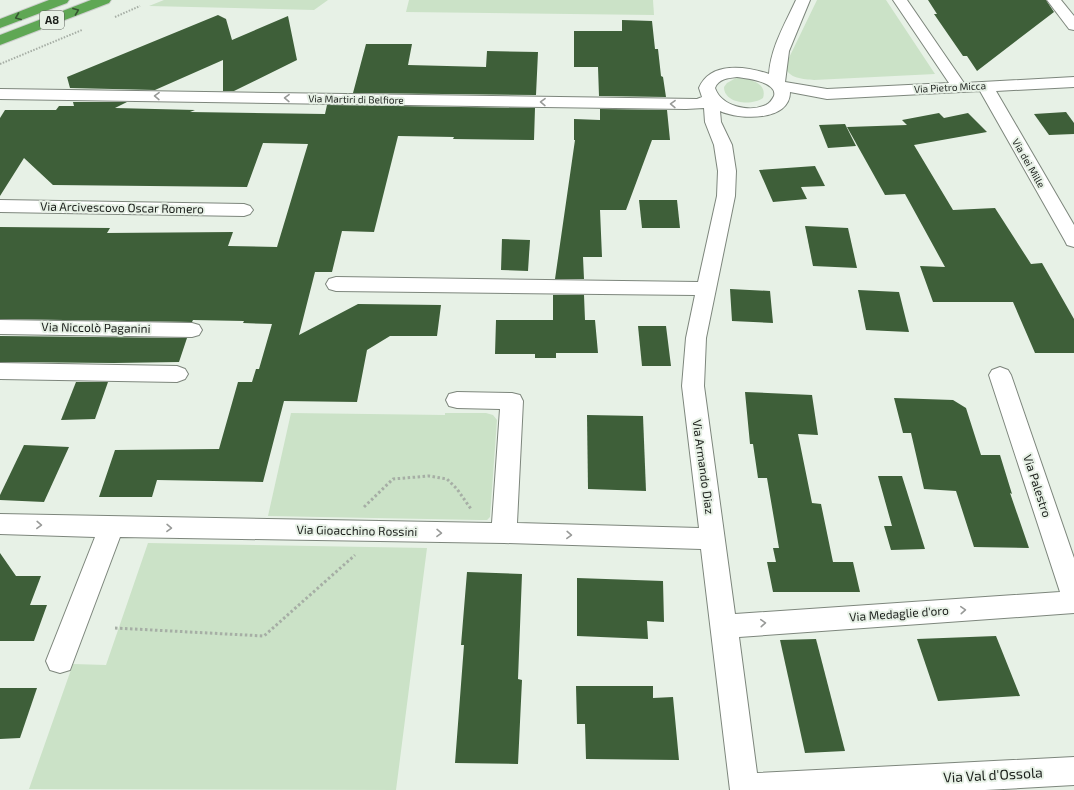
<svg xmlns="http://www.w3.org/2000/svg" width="1074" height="790" viewBox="0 0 1074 790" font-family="'Exo 2',sans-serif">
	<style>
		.green { fill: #cbe2c7 }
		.building { fill: #3e5f39 }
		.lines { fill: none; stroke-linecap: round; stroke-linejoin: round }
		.minor-casing { stroke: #7d867c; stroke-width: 2 }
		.highway-casing { stroke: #cdcecd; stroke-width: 2 }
		.path-far1 { stroke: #a6aea5; stroke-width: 2; stroke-dasharray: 1.5 1.5; stroke-linecap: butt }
		.path { stroke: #a6aea5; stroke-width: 3; stroke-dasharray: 2.5 2.5; stroke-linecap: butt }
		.minor { fill: #fff; fill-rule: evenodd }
		.highway { fill: #5fa754; fill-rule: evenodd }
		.oneway { stroke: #365531 }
		.oneway2 { stroke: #989a98 }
		.labels { text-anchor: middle; stroke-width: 4; stroke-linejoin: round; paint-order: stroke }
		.far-street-label { font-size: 10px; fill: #1a1e1a; stroke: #e7f1e6 }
		.shield { fill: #e7f1e6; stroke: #585d57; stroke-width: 1 }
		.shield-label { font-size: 11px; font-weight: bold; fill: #1a1e1a }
		.street-label { font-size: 12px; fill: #1a1e1a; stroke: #e7f1e6 }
		.near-street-label { font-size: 14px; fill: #1a1e1a; stroke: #e7f1e6 }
	</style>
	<rect width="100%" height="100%" fill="#e7f1e6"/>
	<!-- green -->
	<g class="green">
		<path d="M164 0H328L314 10 149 6Z"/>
		<path d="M409 0H653L654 15 406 12Z"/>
		<path d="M817 0H886L935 74 814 80C804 79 788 79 785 66Z"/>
		<path d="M736 78C747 78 768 82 763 98 752 106 724 104 724 87L727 83Z"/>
		<path d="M291 413 445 415V413H486L493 415 497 420 490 517 487 520H480L268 516Z"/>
		<path d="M148 543 427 548 396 790 29 789 73 664 106 665Z"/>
	</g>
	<!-- building -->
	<g class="building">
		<path d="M928 0H1046L1054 12 977 71 967 56H963L934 14H937Z"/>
		<path d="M218 15 226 19 232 40 288 16 297 60 234 91H223V60L155 90 70 88 67 77Z"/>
		<path d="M622 20 652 21 655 49H658L661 76 663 77 666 97 599 96 598 67H574V31H622Z"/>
		<path d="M366 44H412L408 65 486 67 487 51 538 52 536 95 353 93Z"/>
		<path d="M73 102H127L115 108 195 110 190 112 325 114 327 105 535 108 534 140 453 139 454 137 398 136 374 232 342 231 332 272H315L299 335 358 304 441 305 437 336H390L367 350 357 402 284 401 263 482 157 480 152 497H99L115 450 219 449 238 382H252L256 369H259L272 324 243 323 244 321 193 320 192 322 0 319V227L110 228 107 233 233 232 228 246 277 247 308 144 263 143 247 187 53 185 24 158 0 196V118L5 110H56L59 106H74Z"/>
		<path d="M600 109 667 110 670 140H652L626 210H600L602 257H583L584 279H555L575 140H574V119L600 120Z"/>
		<path d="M1066 112 1074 123V134L1049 135 1034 114Z"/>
		<path d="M939 113 944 118 968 113 987 132 914 145 953 210 995 208 1031 264 1042 263 1074 319V353H1035L1013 302H933L920 266 945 267 905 194 885 195 847 127 907 125 902 120Z"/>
		<path d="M845 124 856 146 828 148 819 125Z"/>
		<path d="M815 166 825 186 801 187 807 199 773 202 759 170Z"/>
		<path d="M639 200H677L680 228H642Z"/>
		<path d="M805 226 848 228 857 268 813 266Z"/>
		<path d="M502 239 530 240 528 271 501 270Z"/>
		<path d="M730 289 770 291 773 323 732 321Z"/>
		<path d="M858 290 899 292 909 332 866 330Z"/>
		<path d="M553 295H584L585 320H595L598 353H556V358H535V354H495L496 320H553Z"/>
		<path d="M638 326H666L671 366H642Z"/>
		<path d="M0 336 187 338 179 362 114 363 0 362Z"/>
		<path d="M76 382H108L95 419 61 420Z"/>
		<path d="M745 392 812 395 818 435 798 434 812 503 821 504 833 562H853L860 592H773L767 562H776L773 548H779L767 478H758L753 444H750Z"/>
		<path d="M894 398 953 400 966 408 981 455H1000L1012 494 1010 493 1029 548 974 547 956 491 924 489 911 433H903Z"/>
		<path d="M587 415 643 416 646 491 588 489Z"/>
		<path d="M24 445 69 447 44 502 0 500V495Z"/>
		<path d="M878 476H902L925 549 891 550 884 526H892Z"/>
		<path d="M0 553 16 576H41L30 605H47L34 641H0Z"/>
		<path d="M467 572 522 574 518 679 522 680 518 764 455 763 464 645H461Z"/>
		<path d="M577 578 663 581 664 622 647 621 648 639 577 636Z"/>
		<path d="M996 636 1020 696 938 701 917 639Z"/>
		<path d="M816 639 845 751 805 753 780 640Z"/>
		<path d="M576 686H653V698L673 697 679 760 586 759 585 724H577Z"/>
		<path d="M0 688H37L20 738 0 739Z"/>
	</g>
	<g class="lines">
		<!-- minor casing -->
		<g class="minor-casing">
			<g id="minor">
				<path d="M796 0H810L789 51 785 82 827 89 949 83 893 0H907L964 83 1074 77V87L996 91 1074 225V247L1067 245 1065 241 980 91 827 99 790 92C790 122 739 120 720 111L721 122 732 145 736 171 735 196 706 338 704 386 735 614 1060 592 989 375 992 370 1000 367 1008 370 1011 375 1074 558V613L739 637 757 773 1074 757V785L985 790H730L701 549 504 543 120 537 70 670 60 673 50 670 46 661 95 537 0 534V514L492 523 500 409 457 408 449 406 446 400 449 394 457 392 512 393 520 395 523 401 517 523 699 528 682 386 686 338 695 295 336 291 329 289 326 284 329 279 336 277 698 282 717 196 718 171 714 145 705 122 704 108 686 109 0 99V89L697 99 702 97 699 88C710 61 746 66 769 74 771 47 785 24 796 0ZM737 77C746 78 778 82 774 96 772 100 770 103 766 105 749 113 721 106 715 88 718 79 728 78 737 77Z"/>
				<path d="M1047 0H1061L1074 16V30L1069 29Z"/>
				<path d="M0 200 244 204 250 206 253 210 250 214 244 216 0 212Z"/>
				<path d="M0 320 192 323 199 325 202 330 199 335 192 337 0 334Z"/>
				<path d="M0 363 177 366 185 369 188 374 185 379 177 382 0 379Z"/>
			</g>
		</g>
		<!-- highway casing -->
		<g class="highway-casing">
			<g id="highway">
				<path d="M49 0H69L67 3 0 28V19Z"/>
				<path d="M91 0H111L109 3 0 45V35Z"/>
			</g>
		</g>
		<!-- path-far1 -->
		<g class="path-far1">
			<path d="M115 17 140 6"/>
			<path d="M0 64 82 30"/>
		</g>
		<!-- path -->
		<g class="path">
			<path d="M364 507 393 479 429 476 447 479 457 489 471 509"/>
			<path d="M115 628 264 636 355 555"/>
		</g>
		<!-- minor -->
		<use href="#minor" class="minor"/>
		<!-- highway -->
		<use href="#highway" class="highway"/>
	</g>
	<!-- one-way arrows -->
	<defs><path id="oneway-chevron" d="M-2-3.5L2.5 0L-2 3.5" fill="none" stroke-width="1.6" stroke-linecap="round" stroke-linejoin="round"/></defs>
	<g class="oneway">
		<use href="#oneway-chevron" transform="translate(76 11) rotate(-21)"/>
		<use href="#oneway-chevron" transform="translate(18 17) rotate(159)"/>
	</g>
	<g class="oneway2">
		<use href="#oneway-chevron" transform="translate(157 96) rotate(-179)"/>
		<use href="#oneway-chevron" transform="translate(287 98) rotate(-179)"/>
		<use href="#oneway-chevron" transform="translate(543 102) rotate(-179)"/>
		<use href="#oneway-chevron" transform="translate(673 104) rotate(-179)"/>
		<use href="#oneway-chevron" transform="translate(39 525) rotate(2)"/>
		<use href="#oneway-chevron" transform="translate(169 528) rotate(1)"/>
		<use href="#oneway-chevron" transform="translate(439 533) rotate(1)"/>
		<use href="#oneway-chevron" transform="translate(569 535) rotate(2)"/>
		<use href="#oneway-chevron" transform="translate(963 610) rotate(-4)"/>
		<use href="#oneway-chevron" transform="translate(763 623) rotate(-4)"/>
	</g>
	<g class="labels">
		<!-- far-street labels -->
		<g class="far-street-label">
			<text transform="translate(950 87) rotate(-3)" y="4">Via Pietro Micca</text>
			<text transform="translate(356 99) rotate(1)" y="4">Via Martiri di Belfiore</text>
			<text transform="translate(1029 163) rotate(60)" y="4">Via dei Mille</text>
		</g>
		<!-- shield labels -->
		<rect class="shield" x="40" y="11" width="24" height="18" rx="3"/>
		<g class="shield-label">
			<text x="52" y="24">A8</text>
		</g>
		<!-- street labels -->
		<g class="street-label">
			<text transform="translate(122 208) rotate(1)" y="4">Via Arcivescovo Oscar Romero</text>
			<text transform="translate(96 328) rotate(1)" y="4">Via Niccolò Paganini</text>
			<text transform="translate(703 467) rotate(82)" y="4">Via Armando Diaz</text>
			<text transform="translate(1037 486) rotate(72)" y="4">Via Palestro</text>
			<text transform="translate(357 531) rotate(1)" y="4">Via Gioacchino Rossini</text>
			<text transform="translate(899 614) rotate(-4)" y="4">Via Medaglie d'oro</text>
		</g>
		<!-- near-street labels -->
		<g class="near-street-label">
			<text transform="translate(993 775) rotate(-3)" y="5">Via Val d'Ossola</text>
		</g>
	</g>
</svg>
